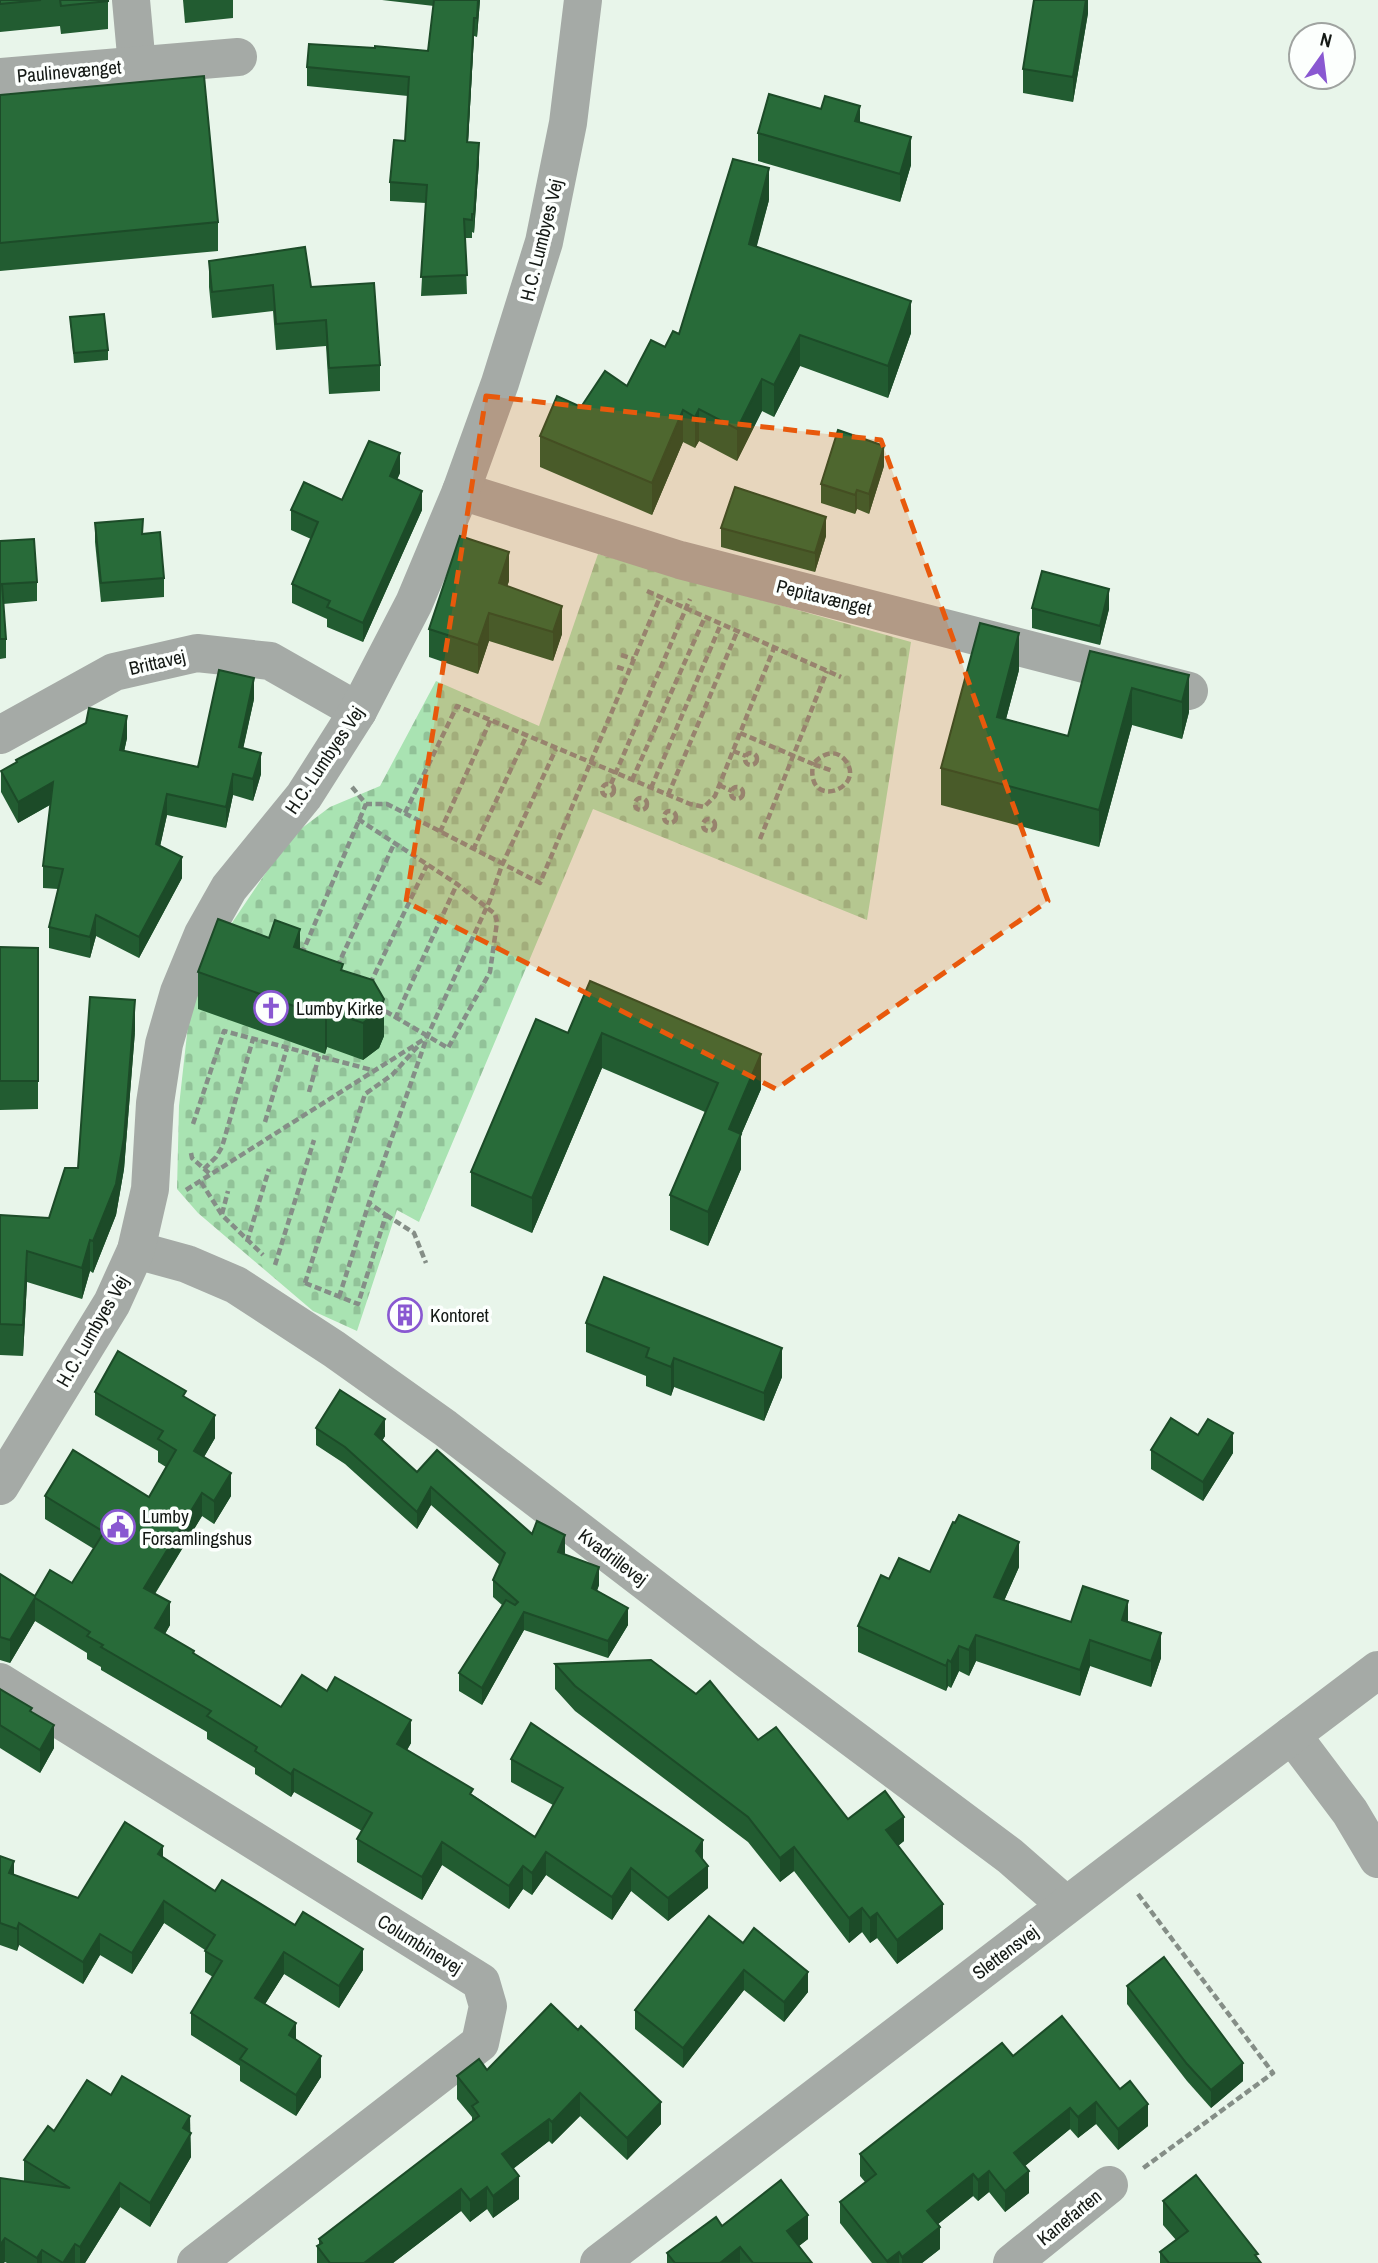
<svg xmlns="http://www.w3.org/2000/svg" width="1378" height="2263" viewBox="0 0 1378 2263" font-family="'Archivo Narrow',sans-serif">
	<style>
		.cemetery { fill: url(#cemetery-stones) }
		.lines { fill: none; stroke-linecap: round; stroke-linejoin: round }
		.path { stroke: #858e87; stroke-width: 4.5; stroke-dasharray: 7 3.5; stroke-linecap: butt }
		.minor { stroke: #a5aaa6; stroke-width: 38 }
		.wall { fill: #225c31 }
		.shaded-wall { fill: #1c4b28 }
		.building { fill: #286b39; stroke: #1c4b28; stroke-width: 2 }
		.marked { fill: #e8590c; fill-opacity: 0.2; stroke: #e8590c; stroke-width: 5; stroke-dasharray: 14 9; stroke-linejoin: round }
		.labels { text-anchor: middle; stroke-width: 7; stroke-linejoin: round; paint-order: stroke }
		.street-label { font-size: 19px; fill: #141915; stroke: #fcfffd }
		.poi-label { font-size: 19px; fill: #141915; stroke: #fcfffd; text-anchor: start }
	</style>
	<defs>
		<pattern id="cemetery-stones" width="16" height="16" patternUnits="userSpaceOnUse" patternTransform="scale(1.75)"><rect width="16" height="16" fill="#a9e3b2"/><path d="M2 7V4a2 2 0 0 1 4 0v3zM10 15v-3a2 2 0 0 1 4 0v3z" fill="#91c298"/></pattern>
	</defs>
	<rect width="100%" height="100%" fill="#e8f5ea"/>
	<!-- cemetery -->
	<path class="cemetery" d="M598 554 911 642 867 920 593 809 419 1222 397 1210 357 1331 313 1311 198 1213 177 1189 179 1106 190 1007 213 951 290 837 330 807 380 786 436 681 539 726Z"/>
	<g class="lines">
		<!-- path -->
		<g class="path">
			<path d="M647 591 841 677"/>
			<path d="M621 655 634 659"/>
			<path d="M617 667 629 671"/>
			<path d="M740 733 813 764C805 812 868 788 845 760 835 748 822 754 813 764L833 771"/>
			<path d="M733 751 746 756"/>
			<circle cx="751" cy="759" r="6"/>
			<path d="M632 780 705 617"/>
			<circle cx="608" cy="790" r="6"/>
			<path d="M611 784 690 599"/>
			<path d="M719 785 732 791"/>
			<circle cx="737" cy="793" r="6"/>
			<path d="M352 787 366 804H387L540 883 660 597"/>
			<path d="M651 788 721 624"/>
			<path d="M668 795 737 632"/>
			<circle cx="641" cy="804" r="6"/>
			<circle cx="670" cy="817" r="6"/>
			<path d="M405 813 457 706 690 804 704 807 715 796 774 648"/>
			<circle cx="709" cy="825" r="6"/>
			<path d="M358 819 457 884 495 914 497 922 490 972 448 1048 380 1008"/>
			<path d="M440 832 491 719"/>
			<path d="M760 839 827 671"/>
			<path d="M473 850 526 737"/>
			<path d="M299 952 304 949 366 804"/>
			<path d="M337 967 394 844"/>
			<path d="M370 984 427 865"/>
			<path d="M395 1019 457 884"/>
			<path d="M309 1092 319 1056"/>
			<path d="M265 1122 287 1048"/>
			<path d="M193 1124 224 1031 372 1070"/>
			<path d="M191 1153 192 1158 211 1175"/>
			<path d="M204 1169 216 1157 222 1147 253 1039"/>
			<path d="M201 1182 222 1215 263 1255"/>
			<path d="M186 1190 426 1038"/>
			<path d="M222 1214 228 1191"/>
			<path d="M386 1215 414 1233 426 1263"/>
			<path d="M247 1242 269 1169"/>
			<path d="M275 1265 314 1140"/>
			<path d="M305 1283 358 1304 386 1215 369 1203"/>
			<path d="M305 1283 365 1094 392 1075 419 1045"/>
			<path d="M339 1297 369 1203 427 1037 490 900 502 865 556 749"/>
			<path d="M1138 1894 1273 2073 1142 2169"/>
		</g>
		<!-- minor -->
		<g class="minor">
			<path d="M131 0 137 66"/>
			<path d="M0 77 238 57"/>
			<path d="M461 491 680 560 1189 691"/>
			<path d="M0 735 114 672 197 653 270 661 358 711"/>
			<path d="M136 1250 187 1264 236 1285 334 1349 445 1428 749 1661 1010 1856 1066 1905"/>
			<path d="M0 1486 112 1303 136 1250 150 1189 155 1103 164 1044 179 992 203 934 229 888 304 796 358 711 414 603 461 491 500 383 544 242 568 123 583 0"/>
			<path d="M0 1682 481 1982 488 2006 480 2043 196 2263"/>
			<path d="M1292 1735 1350 1812 1378 1859"/>
			<path d="M599 2263 1117 1867 1378 1670"/>
			<path d="M1012 2263 1109 2185"/>
		</g>
	</g>
	<!-- wall -->
	<g class="wall">
		<path d="M0 0H108V29L61 34 60 26 0 32Z"/>
		<path d="M183 0H233V18L185 23Z"/>
		<path d="M382 0H480L477 37 474 36 468 142 479 161 474 233 472 232V238H465L467 294 421 296 426 203 390 201V182L405 141 408 96 307 86V67L428 51 434 6Z"/>
		<path d="M1088 0V13L1073 102 1023 93V69Z"/>
		<path d="M0 95 218 222V251L0 271Z"/>
		<path d="M860 122 911 165 900 202 758 161V133Z"/>
		<path d="M769 200 756 247 911 333 888 398 800 366 774 417 762 411 737 461 699 441 695 448 683 442 652 515 540 467V436L581 407 627 386 679 334Z"/>
		<path d="M209 261 311 287 380 365V391L329 394 326 346 276 350 273 311 212 318 209 287Z"/>
		<path d="M70 317 108 350V360L74 363Z"/>
		<path d="M884 466 869 514 857 509 855 514 821 503V484Z"/>
		<path d="M400 473 397 479 422 510 363 642 327 627V619L292 603V584L311 539 291 530V510L342 500Z"/>
		<path d="M95 523 143 534 164 578V597L101 602 95 542Z"/>
		<path d="M721 528 826 536 815 572 721 547Z"/>
		<path d="M0 541 37 582V601L3 604 6 639V658L0 659Z"/>
		<path d="M509 581 507 586 562 634 553 661 489 641 478 674 429 657V629Z"/>
		<path d="M1032 608 1109 609 1100 645 1032 628Z"/>
		<path d="M1090 651 1189 675V712L1182 739 1132 725 1099 847 941 805V768L1019 670 1006 719 1068 736Z"/>
		<path d="M254 699 243 748 261 774 253 801 233 795 226 828 167 815 160 846 182 878 139 958 96 936 90 958 49 948V927L58 889 43 888V866L50 805 18 823 1 792V771L16 763V760L127 738 124 751 198 767Z"/>
		<path d="M269 938 300 949 343 970 384 1036 379 1048 363 1060 327 1047 325 1054 198 1009V972Z"/>
		<path d="M0 947 38 948V1109L0 1110Z"/>
		<path d="M590 981 761 1089 741 1135V1169L708 1246 670 1230V1195L705 1112 602 1068 532 1233 471 1206V1172L568 1033Z"/>
		<path d="M135 1031 124 1169 116 1215 93 1273 90 1271 82 1299 27 1282 23 1356 0 1355V1215L49 1218 78 1168Z"/>
		<path d="M586 1323 782 1377 764 1421 674 1387 671 1396 646 1386V1376L586 1352Z"/>
		<path d="M95 1392 186 1398 215 1438 204 1457 231 1496 214 1524 202 1516 155 1594 170 1625 165 1634 194 1654 281 1707 411 1743 407 1750 535 1837 553 1805 511 1782V1759L703 1860 708 1888 668 1921 631 1891 612 1920 546 1875 532 1895 523 1889 509 1909 442 1865 422 1900 357 1862V1839L362 1831 294 1792 291 1797 255 1774V1768L207 1739V1732L101 1670V1667L87 1659V1653L35 1621 10 1663 0 1660V1574L35 1596 72 1583 94 1549 45 1519V1496L149 1497 166 1467 158 1462V1451L95 1415Z"/>
		<path d="M316 1428 385 1436 382 1441 417 1472 532 1534 565 1553 564 1554 599 1585 597 1590 628 1625 608 1658 524 1630 482 1705 459 1691V1673L502 1605 493 1597V1580L500 1565 431 1505 417 1529 345 1464 316 1445Z"/>
		<path d="M1198 1435 1233 1453 1203 1501 1151 1469V1450Z"/>
		<path d="M1019 1567 1004 1601 1071 1622H1128L1161 1658 1151 1687 1090 1666 1080 1696 976 1661 969 1676 959 1671 951 1688 948 1686 946 1691 858 1652V1626L889 1579 930 1572Z"/>
		<path d="M555 1664 758 1740 848 1819 904 1841 898 1846 943 1929 897 1964 877 1938 870 1943 862 1932 849 1943 794 1871 780 1882 748 1842 575 1711 555 1689Z"/>
		<path d="M0 1689 32 1712 54 1748 40 1773 0 1748Z"/>
		<path d="M0 1856 14 1875 78 1898 163 1857 215 1891 363 1970 339 2008 284 1974 265 2004 296 2040 321 2077 296 2116 240 2081V2066L191 2035V2013L213 1977 205 1972V1950L164 1923 132 1974 100 1955 83 1984 19 1945 17 1951 0 1945Z"/>
		<path d="M743 1943 808 1992 784 2022 744 1990 683 2068 635 2029V2010Z"/>
		<path d="M1127 1986 1243 2081 1211 2108 1187 2081 1127 2004Z"/>
		<path d="M551 2004 661 2124 627 2160 580 2116 552 2144 549 2141 513 2169 519 2199 493 2218 487 2209 470 2222 461 2211 393 2263H317V2246L319 2245V2239L472 2121V2117L457 2099V2076L487 2070Z"/>
		<path d="M1013 2056 1120 2089 1148 2126 1118 2150 1096 2124 1078 2138 1070 2129 1025 2166 1029 2193 1005 2212 989 2192 978 2201 973 2196 938 2224 940 2249 922 2263H872L840 2223V2202L865 2182 860 2176V2154Z"/>
		<path d="M111 2095 190 2132 191 2157 150 2227 120 2207 85 2263H7L5 2262 0 2178 24 2182V2160L54 2131Z"/>
		<path d="M1163 2201 1258 2258 1261 2263H1160V2252L1176 2240 1163 2225Z"/>
		<path d="M722 2226 808 2239 799 2246 812 2263H667V2253Z"/>
	</g>
	<!-- shaded-wall -->
	<g class="shaded-wall">
		<path d="M478 0H480L477 37V18Z"/>
		<path d="M1086 0H1088V13L1073 102V77Z"/>
		<path d="M474 18V36L467 160V142Z"/>
		<path d="M860 106V135L855 121Z"/>
		<path d="M911 137V165L900 202V174Z"/>
		<path d="M479 143V161L474 233V214Z"/>
		<path d="M769 168V200L749 276V244Z"/>
		<path d="M911 301V333L888 398V366Z"/>
		<path d="M800 335V366L774 417V385Z"/>
		<path d="M762 379V411L737 461V429Z"/>
		<path d="M699 409V441L695 448V417Z"/>
		<path d="M683 410V442L652 515V483Z"/>
		<path d="M884 446V466L869 514V494Z"/>
		<path d="M400 453V473L390 496V476Z"/>
		<path d="M857 490V509L855 514V495Z"/>
		<path d="M422 491V510L363 642V623Z"/>
		<path d="M826 517V536L815 572V553Z"/>
		<path d="M509 552V581L499 611V583Z"/>
		<path d="M1109 589V609L1100 645V626Z"/>
		<path d="M562 606V634L553 661V632Z"/>
		<path d="M489 613V641L478 674V645Z"/>
		<path d="M1019 633V670L997 753V717Z"/>
		<path d="M1189 675V712L1182 739V702Z"/>
		<path d="M254 678V699L239 768V747Z"/>
		<path d="M1132 688V725L1099 847V810Z"/>
		<path d="M127 716V738L120 771V750Z"/>
		<path d="M261 753V774L253 801V779Z"/>
		<path d="M233 774V795L226 828V807Z"/>
		<path d="M53 782V803L18 823V802Z"/>
		<path d="M167 794V815L156 865V844Z"/>
		<path d="M182 857V878L139 958V937Z"/>
		<path d="M96 915V936L90 958V937Z"/>
		<path d="M300 929V966L294 947Z"/>
		<path d="M384 999V1036L379 1048 363 1060V1023Z"/>
		<path d="M135 1000V1031L124 1169 116 1215 93 1273V1241Z"/>
		<path d="M327 1011V1047L325 1054V1017Z"/>
		<path d="M602 1033V1068L532 1233V1198Z"/>
		<path d="M761 1054V1089L741 1135V1169L708 1246V1212L729 1129Z"/>
		<path d="M90 1240V1271L82 1299V1268Z"/>
		<path d="M27 1251V1282L23 1356V1325Z"/>
		<path d="M782 1348V1377L764 1421V1393Z"/>
		<path d="M674 1358V1387L671 1396V1367Z"/>
		<path d="M215 1415V1438L194 1474V1451Z"/>
		<path d="M385 1419V1436L375 1452V1434Z"/>
		<path d="M1233 1433V1453L1203 1501V1482Z"/>
		<path d="M231 1473V1496L214 1524V1501Z"/>
		<path d="M431 1487V1505L417 1529V1512Z"/>
		<path d="M202 1493V1516L144 1611V1588Z"/>
		<path d="M565 1535V1553L558 1570V1552Z"/>
		<path d="M1019 1542V1567L994 1623V1597Z"/>
		<path d="M599 1567V1585L592 1605V1588Z"/>
		<path d="M35 1598V1621L10 1663V1640Z"/>
		<path d="M1128 1601V1626L1122 1620Z"/>
		<path d="M170 1602V1625L155 1651V1628Z"/>
		<path d="M628 1608V1625L608 1658V1641Z"/>
		<path d="M524 1612V1630L482 1705V1688Z"/>
		<path d="M1161 1633V1658L1151 1687V1661Z"/>
		<path d="M976 1635V1661L969 1676V1650Z"/>
		<path d="M1090 1640V1666L1080 1696V1670Z"/>
		<path d="M959 1646V1671L951 1688V1662Z"/>
		<path d="M948 1660V1686L946 1691V1666Z"/>
		<path d="M411 1720V1743L397 1767V1744Z"/>
		<path d="M54 1725V1748L40 1773V1750Z"/>
		<path d="M294 1769V1792L291 1797V1774Z"/>
		<path d="M904 1817V1841L886 1855V1830Z"/>
		<path d="M703 1840V1863L696 1851Z"/>
		<path d="M442 1842V1865L422 1900V1877Z"/>
		<path d="M163 1846V1867L158 1854Z"/>
		<path d="M794 1847V1871L780 1882V1858Z"/>
		<path d="M546 1852V1875L532 1895V1873Z"/>
		<path d="M14 1861V1883L9 1873Z"/>
		<path d="M523 1866V1889L509 1909V1886Z"/>
		<path d="M708 1866V1888L668 1921V1898Z"/>
		<path d="M631 1868V1891L612 1920V1897Z"/>
		<path d="M164 1901V1923L132 1974V1953Z"/>
		<path d="M943 1904V1929L897 1964V1940Z"/>
		<path d="M862 1908V1932L849 1943V1918Z"/>
		<path d="M877 1913V1938L870 1943V1918Z"/>
		<path d="M19 1923V1945L17 1951V1929Z"/>
		<path d="M100 1934V1955L83 1984V1962Z"/>
		<path d="M363 1949V1970L339 2008V1986Z"/>
		<path d="M284 1952V1974L255 2020V1998Z"/>
		<path d="M744 1970V1990L683 2068V2048Z"/>
		<path d="M808 1972V1992L784 2022V2002Z"/>
		<path d="M296 2023V2045L289 2035Z"/>
		<path d="M321 2056V2077L296 2116V2095Z"/>
		<path d="M1243 2063V2081L1211 2108V2090Z"/>
		<path d="M580 2093V2116L552 2144V2122Z"/>
		<path d="M661 2102V2124L627 2160V2138Z"/>
		<path d="M1096 2102V2124L1078 2138V2117Z"/>
		<path d="M1148 2104V2126L1118 2150V2129Z"/>
		<path d="M1070 2108V2129L1014 2175V2153Z"/>
		<path d="M190 2116 191 2157 150 2227V2203L183 2128Z"/>
		<path d="M549 2119V2141L502 2177V2154Z"/>
		<path d="M989 2171V2192L978 2201V2180Z"/>
		<path d="M1029 2171V2193L1005 2212V2191Z"/>
		<path d="M973 2174V2196L927 2233V2211Z"/>
		<path d="M519 2176V2199L493 2218V2196Z"/>
		<path d="M120 2183V2207L85 2263H80V2247Z"/>
		<path d="M487 2187V2209L470 2222V2200Z"/>
		<path d="M461 2189V2211L393 2263H364Z"/>
		<path d="M808 2215V2239L787 2255V2231Z"/>
		<path d="M940 2227V2249L922 2263H902V2257Z"/>
		<path d="M5 2238V2262L4 2263H0V2245Z"/>
		<path d="M75 2244V2263H63Z"/>
		<path d="M740 2247V2263H720Z"/>
		<path d="M42 2250V2263H37V2258Z"/>
		<path d="M899 2252V2263H887V2261Z"/>
	</g>
	<!-- building -->
	<g class="building">
		<path d="M0 0H41L0 4Z"/>
		<path d="M60 0H108V1L61 6Z"/>
		<path d="M434 0H478L477 18H474L467 142 479 143 474 214H472V220L464 219 467 275 421 277 427 185 390 182 394 140 405 141 409 77 307 67 309 44 375 48V46L428 51Z"/>
		<path d="M1034 0H1086L1073 77 1023 69Z"/>
		<path d="M204 76 218 222 0 243V95Z"/>
		<path d="M769 94 821 109 825 96 860 106 855 121 911 137 900 174 758 133Z"/>
		<path d="M733 159 769 168 749 244 911 301 888 366 800 335 774 385 762 379 737 429 699 409 695 417 683 410 652 483 540 436 557 396 581 407 605 371 627 386 651 340 665 347 673 331 679 334Z"/>
		<path d="M305 247 311 287 374 283 380 365 329 368 326 320 276 324 273 285 212 292 209 261Z"/>
		<path d="M104 314 108 350 74 353 70 317Z"/>
		<path d="M838 430 884 446 869 494 857 490 855 495 821 484Z"/>
		<path d="M369 441 400 453 390 476 422 491 363 623 327 607 330 601 292 584 318 522 291 510 304 482 342 500Z"/>
		<path d="M735 487 826 517 815 553 721 528Z"/>
		<path d="M143 519 142 534 160 532 164 578 101 583 95 523Z"/>
		<path d="M460 536 509 552 499 583 562 606 553 632 489 613 478 645 429 629Z"/>
		<path d="M34 539 37 582 2 584 6 639H0V541Z"/>
		<path d="M1042 571 1109 589 1100 626 1032 608Z"/>
		<path d="M980 623 1019 633 997 717 1068 736 1090 651 1189 675 1182 702 1132 688 1099 810 941 768Z"/>
		<path d="M219 670 254 678 239 747 261 753 253 779 233 774 226 807 167 794 156 844 182 857 139 937 96 915 90 937 49 927 63 869 43 866 53 782 18 802 1 771 17 762 16 760 86 723 89 708 127 716 120 750 198 767Z"/>
		<path d="M218 919 269 938 275 920 300 929 294 947 343 964 341 970 373 980 384 999 379 1011 363 1023 327 1011 325 1017 198 972Z"/>
		<path d="M0 947 38 948V1081H0Z"/>
		<path d="M590 981 761 1054 729 1129 741 1134 708 1212 670 1195 718 1083 602 1033 532 1198 471 1172 536 1019 568 1033Z"/>
		<path d="M90 997 135 1000 124 1138 116 1184 93 1241 90 1240 82 1268 27 1251 23 1325 0 1324V1215L49 1218 65 1168H78Z"/>
		<path d="M604 1277 782 1348 764 1393 674 1358 671 1367 646 1357 649 1348 586 1323Z"/>
		<path d="M118 1351 186 1391 183 1396 215 1415 194 1451 231 1473 214 1501 202 1493 144 1588 170 1602 155 1628 194 1651 193 1653 281 1707 302 1675 327 1691 335 1677 411 1720 397 1744 473 1789 470 1794 535 1837 563 1788 511 1759 531 1723 703 1840 696 1851 708 1866 668 1898 631 1868 612 1897 546 1852 532 1873 523 1866 509 1886 442 1842 422 1877 357 1839 372 1813 294 1769 291 1774 255 1751 257 1747 207 1716 211 1711 101 1647 103 1645 87 1636 90 1632 35 1598 10 1640 0 1637V1574L35 1596 50 1570 72 1583 104 1532 45 1496 73 1450 149 1497 176 1450 158 1439 163 1431 95 1392Z"/>
		<path d="M340 1390 385 1419 375 1434 417 1472 437 1450 532 1534 537 1521 565 1535 558 1552 599 1567 592 1588 628 1608 608 1641 524 1612 482 1688 459 1673 506 1600 515 1605 518 1602 493 1580 505 1553 431 1487 417 1512 345 1447 316 1428Z"/>
		<path d="M1171 1418 1198 1435 1208 1419 1233 1433 1203 1482 1151 1450Z"/>
		<path d="M959 1515 1019 1542 994 1597 1071 1622 1083 1586 1128 1601 1122 1620 1161 1633 1151 1661 1090 1640 1080 1670 976 1635 969 1650 959 1646 951 1662 948 1660 946 1666 858 1626 881 1575 889 1579 899 1558 930 1572 953 1522 955 1523Z"/>
		<path d="M651 1660 696 1694 710 1681 758 1740 776 1727 848 1819 885 1791 904 1817 886 1830 943 1904 897 1940 877 1913 870 1918 862 1908 849 1918 794 1847 780 1858 748 1817 575 1686 555 1664Z"/>
		<path d="M0 1689 32 1708 30 1711 54 1725 40 1750 0 1725Z"/>
		<path d="M125 1822 163 1846 158 1854 215 1891 222 1880 295 1925 303 1912 363 1949 339 1986 284 1952 255 1998 296 2023 289 2035 321 2056 296 2095 240 2059 247 2049 191 2013 222 1961 205 1951 215 1935 164 1901 132 1953 100 1934 83 1962 19 1923 17 1929 0 1923V1856L14 1861 9 1873 78 1898Z"/>
		<path d="M709 1916 743 1943 754 1928 808 1972 784 2002 744 1970 683 2048 635 2010Z"/>
		<path d="M1164 1957 1243 2063 1211 2090 1187 2064 1127 1986Z"/>
		<path d="M551 2004 578 2030 581 2026 661 2102 627 2138 580 2093 552 2122 549 2119 502 2154 519 2176 493 2196 487 2187 470 2200 461 2189 364 2263H330L317 2246 322 2243 319 2239 479 2116 472 2106 478 2102 457 2076 479 2059 487 2070Z"/>
		<path d="M1062 2016 1120 2089 1130 2081 1148 2104 1118 2129 1096 2102 1078 2117 1070 2108 1014 2153 1029 2171 1005 2191 989 2171 978 2180 973 2174 927 2211 940 2227 902 2257 899 2252 887 2261 840 2202 876 2174 860 2154 1002 2043 1013 2056Z"/>
		<path d="M122 2076 190 2116 183 2128 191 2133 150 2203 120 2183 80 2247 75 2244 63 2263 42 2250 37 2258 5 2238 0 2245V2178L70 2188 24 2160 48 2126 54 2131 87 2080 111 2095Z"/>
		<path d="M1196 2175 1258 2254 1255 2255 1261 2263H1169L1160 2252 1188 2231 1163 2201Z"/>
		<path d="M781 2180 808 2215 787 2231 812 2263H753L740 2247 720 2263H675L667 2253 716 2217 722 2226Z"/>
	</g>
	<!-- marked area -->
	<path class="marked" d="M486 396 881 440 1048 901 776 1089 406 902Z"/>
	<!-- icons -->
	<defs>
		<g id="church-ring" transform="scale(1.75)"><circle r="9.5" fill="#fcfffd" stroke="#8958d1" stroke-width="1.5"/><path d="M-1.2-6h2.4v3.5h3.3v2.4h-3.3V6h-2.4V-.1h-3.3v-2.4h3.3Z" fill="#8958d1"/></g>
		<g id="building-ring" transform="scale(1.75)"><circle r="9.5" fill="#fcfffd" stroke="#8958d1" stroke-width="1.5"/><path d="M-4-6H4V6H1V3H-1V6H-4ZM-2.5-4.3h1.7v1.8h-1.7ZM.8-4.3h1.7v1.8H.8ZM-2.5-1h1.7V.8h-1.7ZM.8-1h1.7V.8H.8Z" fill="#8958d1"/></g>
		<g id="civic-ring" transform="scale(1.75)"><circle r="9.5" fill="#fcfffd" stroke="#8958d1" stroke-width="1.5"/><path d="M-.6-6.5H3V-4.5H.6V-3L4-1V1h2V6H-6V1h2V-1L-.6-3ZM-1.2 2.5V6h2.4V2.5Z" fill="#8958d1"/></g>
	</defs>
	<g fill-rule="evenodd">
		<use href="#church-ring" x="271" y="1008"/>
		<use href="#building-ring" x="405" y="1315"/>
		<use href="#civic-ring" x="118" y="1527"/>
	</g>
	<g class="labels">
		<!-- street labels -->
		<g class="street-label">
			<text transform="translate(69 71) rotate(-5)" y="7">Paulinevænget</text>
			<text transform="translate(541 240) rotate(-76)" y="7">H.C. Lumbyes Vej</text>
			<text transform="translate(824 597) rotate(14)" y="7">Pepitavænget</text>
			<text transform="translate(157 662) rotate(-13)" y="7">Brittavej</text>
			<text transform="translate(324 760) rotate(-56)" y="7">H.C. Lumbyes Vej</text>
			<text transform="translate(92 1331) rotate(-60)" y="7">H.C. Lumbyes Vej</text>
			<text transform="translate(613 1557) rotate(37)" y="7">Kvadrillevej</text>
			<text transform="translate(420 1944) rotate(32)" y="7">Columbinevej</text>
			<text transform="translate(1005 1952) rotate(-37)" y="7">Slettensvej</text>
			<text transform="translate(1069 2217) rotate(-39)" y="7">Kanefarten</text>
		</g>
		<!-- poi labels -->
		<g class="poi-label">
			<text x="296" y="1015">Lumby Kirke</text>
			<text x="430" y="1322">Kontoret</text>
			<text x="142" y="1523">Lumby<tspan x="142" dy="22">Forsamlingshus</tspan></text>
		</g>
	</g>
	<!-- north arrow -->
	<g transform="translate(1322 56) rotate(14)"><circle r="33" fill="#fcfffd" stroke="#9fa3a0" stroke-width="2"/>
	<path d="M0-5L12 26L0 18L-12 26Z" fill="#8958d1"/>
	<text y="-10" font-size="19" font-weight="bold" text-anchor="middle" fill="#141915">N</text>
	</g>
</svg>
